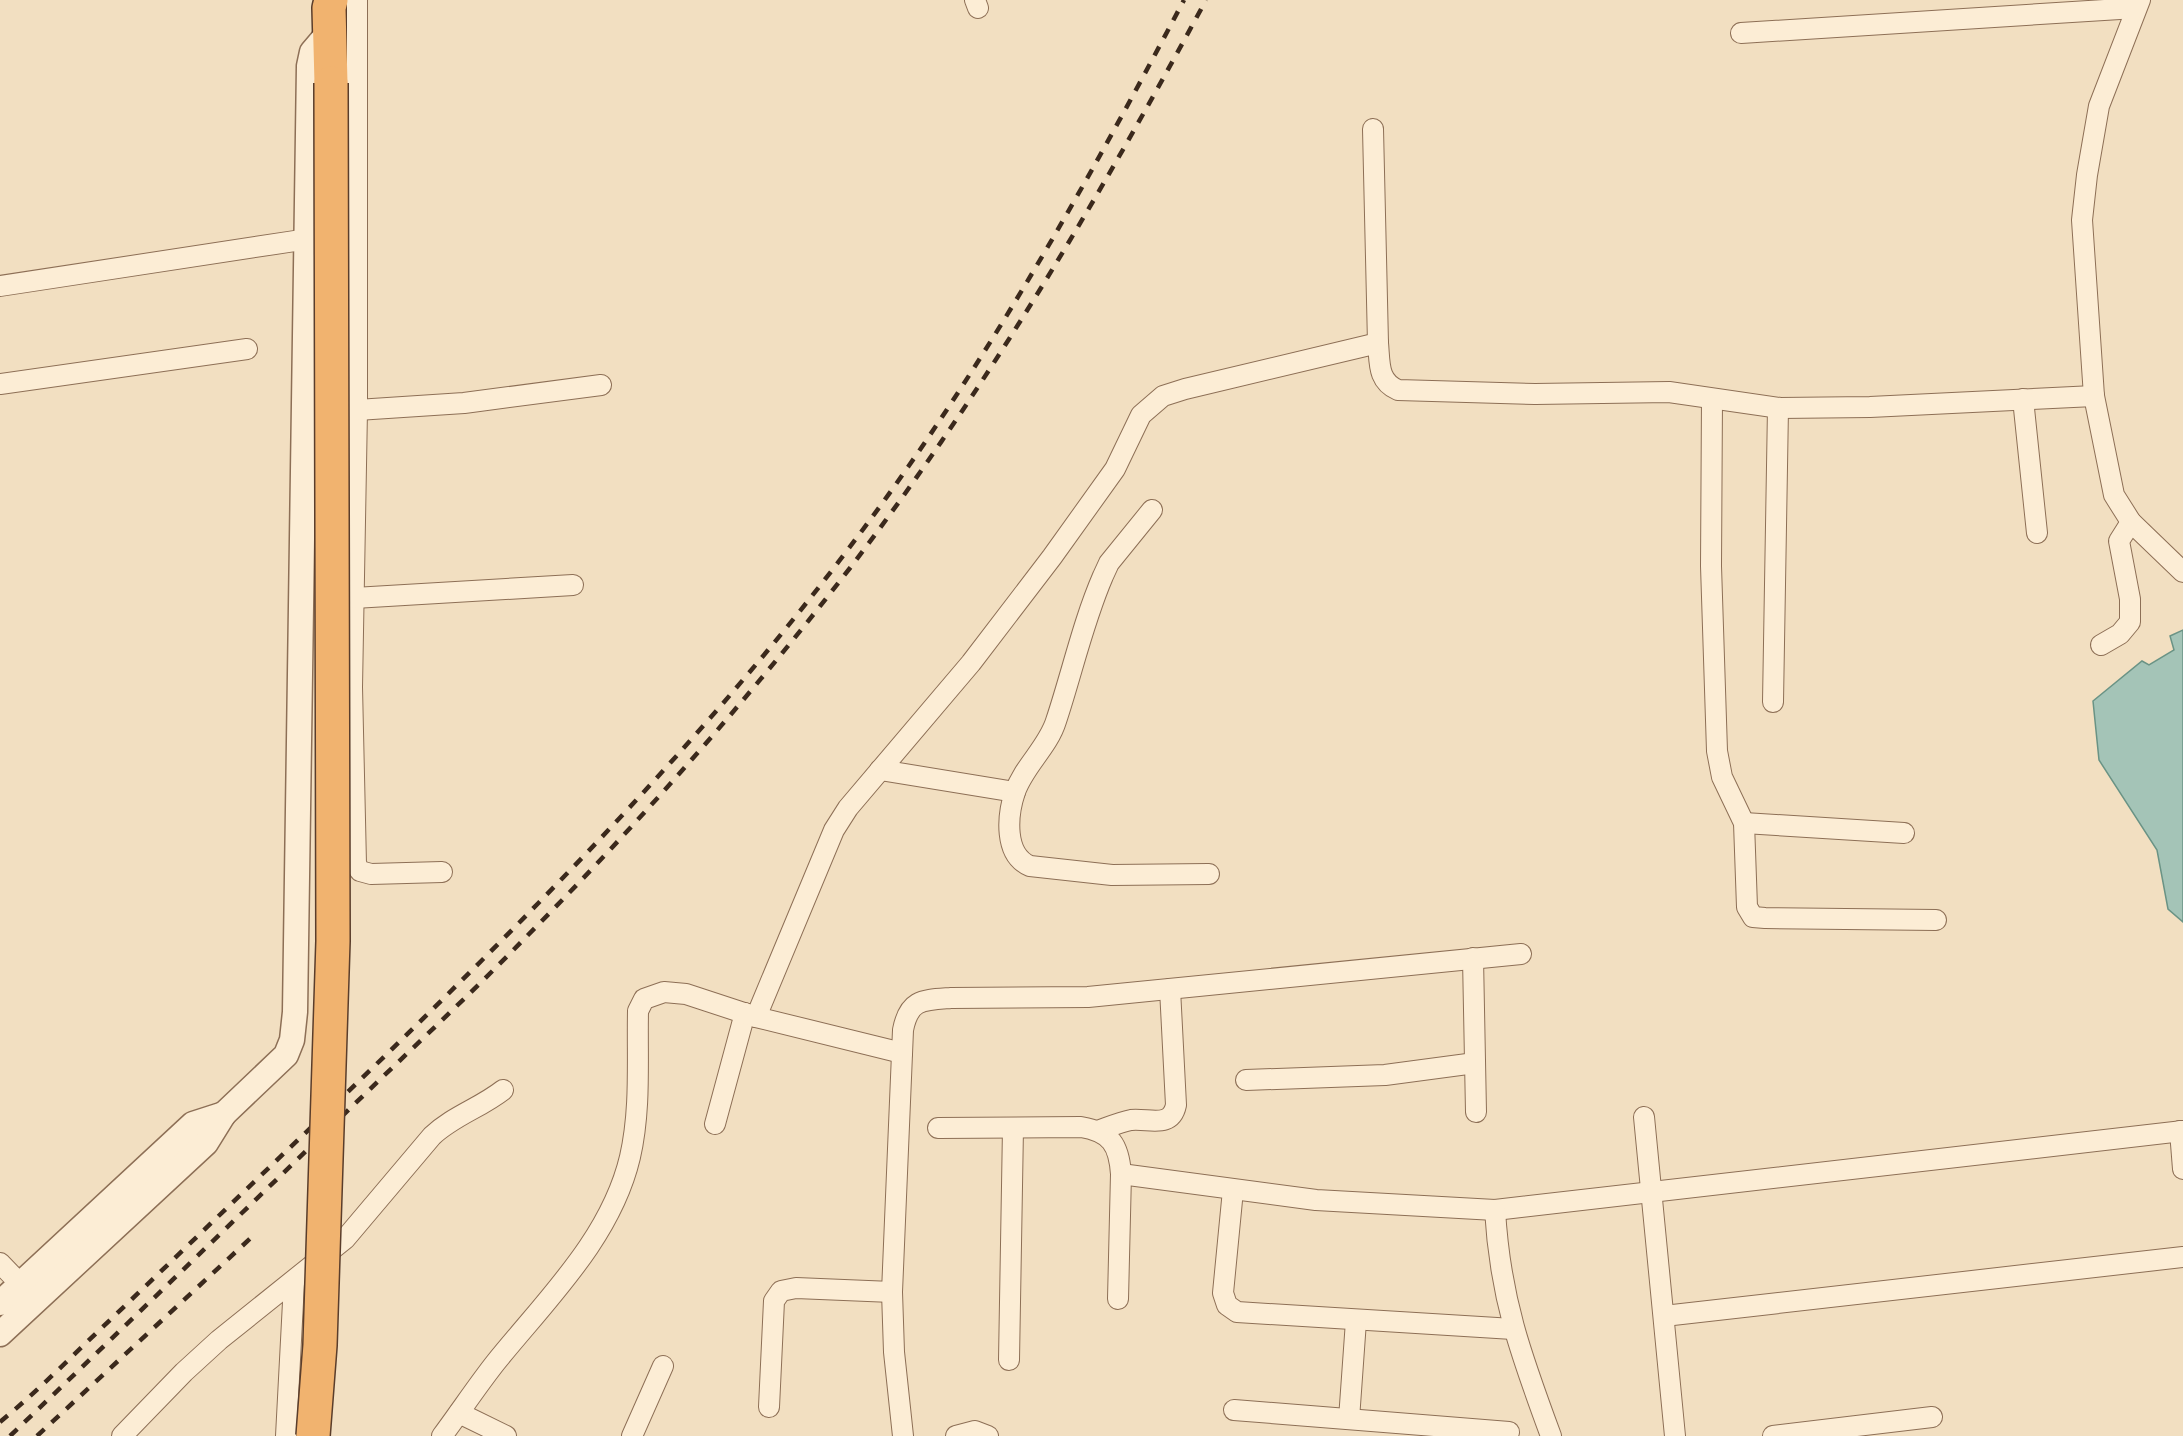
<svg xmlns="http://www.w3.org/2000/svg" width="2183" height="1436" viewBox="0 0 2183 1436" font-family="Bitter,serif">
	<style>
		.water { fill: #a4c4b7; stroke: #6a9385; stroke-width: 1.5 }
		.lines { fill: none; stroke-linecap: round; stroke-linejoin: round }
		.minor-casing { stroke: #8d6f56; stroke-width: 22 }
		.tertiary-casing { stroke: #8d6f56; stroke-width: 27 }
		.trunk-casing { stroke: #5a3d2b; stroke-width: 36 }
		.minor { stroke: #fcedd5; stroke-width: 20 }
		.tertiary { stroke: #fcedd5; stroke-width: 24 }
		.trunk { stroke: #f1b36f; stroke-width: 33 }
		.rail { stroke: #3b291c; stroke-width: 4.5; stroke-dasharray: 10 10; stroke-linecap: butt }
		.trunk-bridge-casing { stroke: #5a3d2b; stroke-width: 36; stroke-linecap: butt }
		.trunk-bridge { stroke: #f1b36f; stroke-width: 33 }
	</style>
	<rect width="100%" height="100%" fill="#f2dfc1"/>
	<!-- water -->
	<path class="water" d="M2183 630V922L2168 909 2157 850 2099 760 2093 701 2142 661 2149 665 2174 650 2170 636Z"/>
	<g class="lines">
		<!-- minor casing -->
		<g class="minor-casing">
			<g id="minor">
				<path d="M357 0V410L352 687 356 864 360 871 371 874 442 872"/>
				<path d="M975 0 978 8"/>
				<path d="M2140 0 2099 106 2087 175 2082 220 2094 396 2114 495 2131 522 2183 572"/>
				<path d="M1741 33 2136 8"/>
				<path d="M1373 129 1378 343C1380 362 1377 381 1398 390L1535 394 1669 392 1780 408 1870 407 2094 396"/>
				<path d="M0 286 308 239"/>
				<path d="M0 384 247 349"/>
				<path d="M1712 399 1711 566 1717 751 1722 777 1744 823 1747 907 1753 917 1765 918 1936 920"/>
				<path d="M2023 399 2037 533"/>
				<path d="M357 410 464 403 601 385"/>
				<path d="M1152 510 1109 563 1103 576C1083 622 1072 673 1056 721 1048 747 1024 766 1015 792 1007 816 1004 855 1030 866L1112 875 1209 874"/>
				<path d="M354 598 573 585"/>
				<path d="M2101 645 2120 634 2130 622V599L2119 541 2131 522"/>
				<path d="M1773 702 1778 408"/>
				<path d="M880 770 1015 792"/>
				<path d="M1744 823 1904 833"/>
				<path d="M1473 958 1476 1112"/>
				<path d="M756 1017 834 830 848 808 971 663 1052 557 1115 469 1141 415 1163 396 1185 389 1378 343"/>
				<path d="M1246 1080 1385 1075 1475 1063"/>
				<path d="M1644 1117 1675 1436"/>
				<path d="M715 1124 745 1013"/>
				<path d="M938 1128 1081 1127C1111 1132 1119 1145 1121 1174L1118 1299"/>
				<path d="M1098 1131C1109 1127 1120 1122 1131 1120 1149 1118 1171 1129 1176 1105L1170 989"/>
				<path d="M2180 1131 2183 1169"/>
				<path d="M1121 1174 1316 1200 1495 1210 2183 1131"/>
				<path d="M1233 1190 1223 1293 1227 1305 1237 1312 1513 1329"/>
				<path d="M1495 1210C1500 1298 1521 1355 1551 1436"/>
				<path d="M0 1263 30 1294"/>
				<path d="M1664 1316 2183 1257"/>
				<path d="M1009 1360 1013 1128"/>
				<path d="M769 1407 774 1301 781 1291 796 1288 892 1292"/>
				<path d="M1234 1410 1509 1432"/>
				<path d="M459 1413 506 1436"/>
				<path d="M1349 1419 1356 1321"/>
				<path d="M122 1436 184 1372 219 1340 345 1239 432 1136C453 1116 480 1108 503 1090"/>
				<path d="M286 1436 294 1283"/>
				<path d="M442 1436C460 1412 477 1386 496 1362 546 1300 611 1238 630 1157 641 1109 637 1060 638 1011L644 999 664 992 686 994 756 1017 902 1053"/>
				<path d="M632 1436 663 1366"/>
				<path d="M903 1436 894 1352 892 1292 903 1030C909 999 923 1000 951 998L1088 997 1521 954"/>
				<path d="M956 1436 975 1431 988 1436"/>
				<path d="M1773 1436 1932 1417"/>
			</g>
		</g>
		<!-- tertiary casing -->
		<g class="tertiary-casing">
			<g id="tertiary">
				<path d="M0 1303 193 1124 224 1114"/>
				<path d="M0 1334 206 1143 224 1114 286 1055 292 1040 295 1012 309 66 312 52 329 32"/>
			</g>
		</g>
		<!-- trunk casing -->
		<g class="trunk-casing">
			<path id="trunk" d="M331 83 329 8 331 0"/>
		</g>
		<!-- minor -->
		<use href="#minor" class="minor"/>
		<!-- tertiary -->
		<use href="#tertiary" class="tertiary"/>
		<!-- trunk -->
		<use href="#trunk" class="trunk"/>
		<!-- rail -->
		<g class="rail">
			<path d="M0 1422C39 1390 74 1354 110 1320 173 1260 236 1199 299 1139 516 930 735 715 908 467 1011 319 1100 159 1184 0"/>
			<path d="M10 1436C117 1334 223 1231 330 1128 395 1064 463 1002 526 937 641 821 750 697 850 568 986 390 1100 196 1206 0"/>
			<path d="M37 1436 254 1235"/>
		</g>
		<!-- trunk-bridge casing -->
		<g class="trunk-bridge-casing">
			<path id="trunk-bridge" d="M313 1436 320 1345 333 941 331 83"/>
		</g>
		<!-- trunk-bridge -->
		<use href="#trunk-bridge" class="trunk-bridge"/>
	</g>
</svg>
